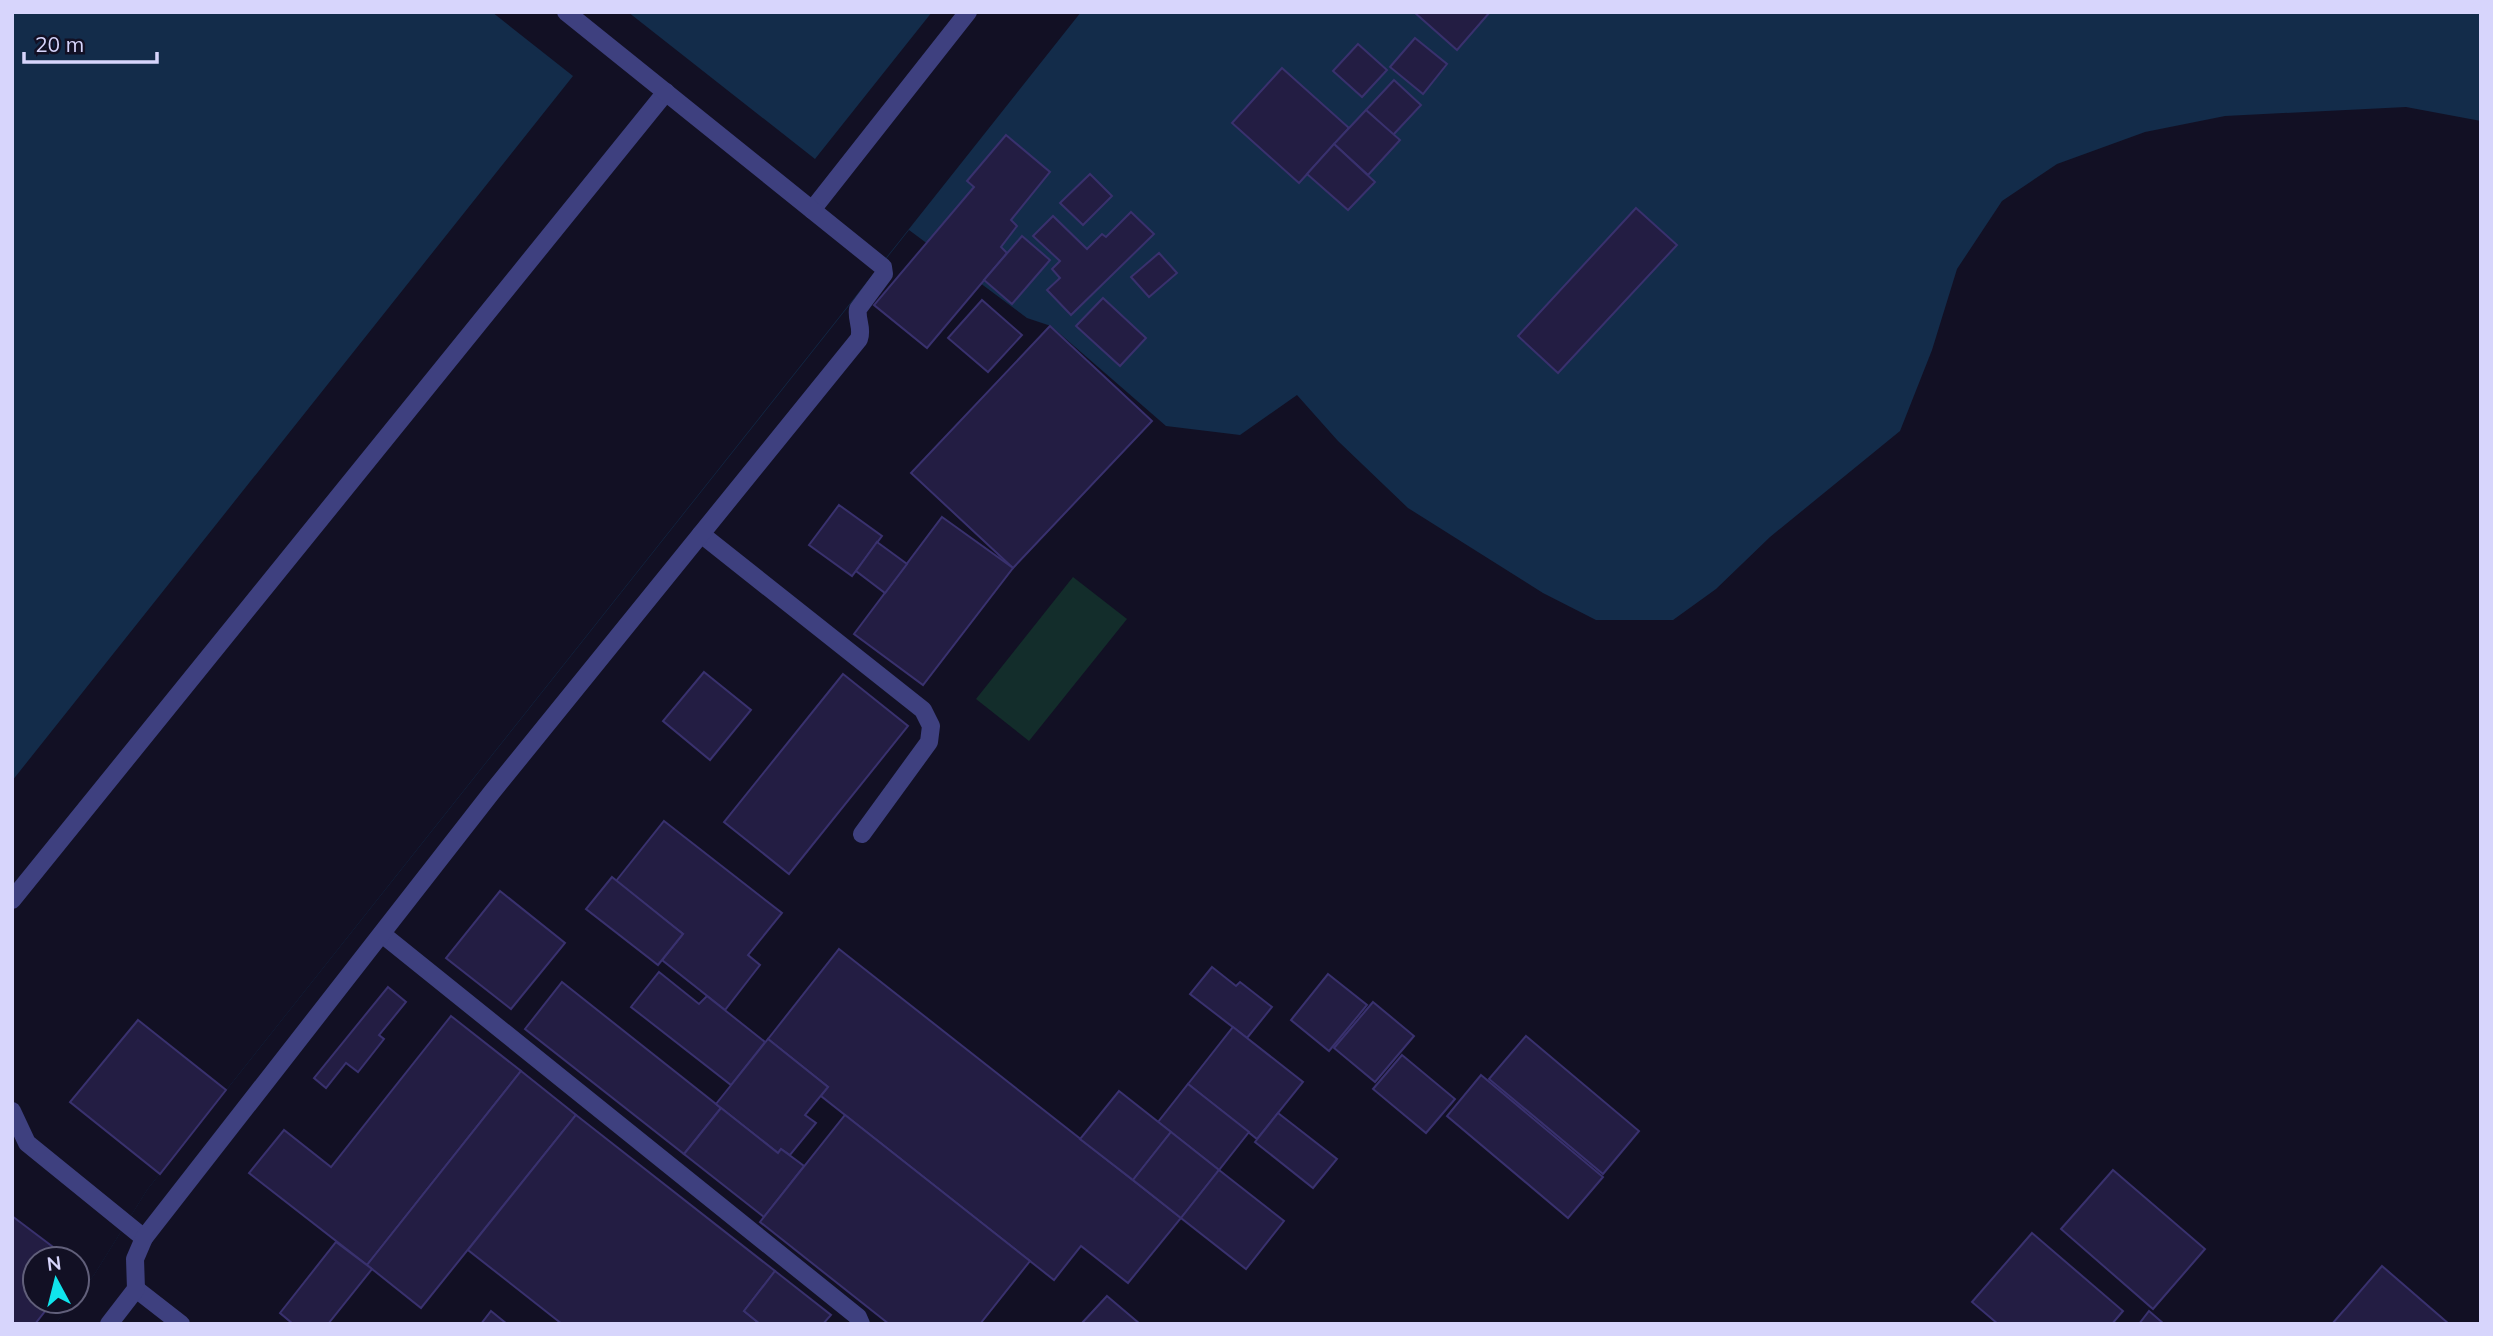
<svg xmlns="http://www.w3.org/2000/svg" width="2493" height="1336" viewBox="0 0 2493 1336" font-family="Mulish,sans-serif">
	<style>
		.green { fill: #132d2b }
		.water { fill: #132c4a }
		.pier { fill: #121024 }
		.building { fill: #231d43; stroke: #39316e; stroke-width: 2 }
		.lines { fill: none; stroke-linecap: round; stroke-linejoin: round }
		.minor { stroke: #3e407f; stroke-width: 18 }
	</style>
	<rect width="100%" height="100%" fill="#121024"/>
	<!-- green -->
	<path class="green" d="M1073 577 1127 619 1029 741 976 699Z"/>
	<!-- water -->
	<path class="water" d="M12 12H2481V121L2406 107 2225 116 2145 132 2057 164 2002 201 1957 269 1932 350 1900 431 1770 537 1716 589 1673 620H1596L1543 593 1408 508 1338 441 1297 395 1240 435 1166 426 1051 326 1027 318 909 230 147 1190 94 1275 77 1297V1259H35V1301H74L55 1324H12Z"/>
	<!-- pier -->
	<path class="pier" d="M492 12H628L815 159 932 12H1081L147 1190 94 1275 77 1297V1259H35V1301H74L55 1324H12V781L573 76Z"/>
	<!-- building -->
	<g class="building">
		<path d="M1414 12H1490L1457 50Z"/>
		<path d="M1415 38 1447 64 1423 94 1390 67Z"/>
		<path d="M1358 44 1387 70 1362 97 1333 71Z"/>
		<path d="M1282 68 1349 128 1299 183 1232 123Z"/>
		<path d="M1394 80 1421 105 1393 135 1366 110Z"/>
		<path d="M1366 110 1400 140 1368 175 1334 144Z"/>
		<path d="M1006 135 1050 172 1011 220 1017 226 1001 247 1007 253 927 348 874 305 974 187 967 181Z"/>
		<path d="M1334 144 1375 182 1348 210 1307 174Z"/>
		<path d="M1090 174 1112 196 1083 225 1060 203Z"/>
		<path d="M1636 208 1677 245 1558 373 1518 336Z"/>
		<path d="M1131 212 1154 234 1071 315 1047 290 1060 278 1052 269 1060 261 1033 236 1053 216 1087 249 1102 234 1106 237Z"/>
		<path d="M1022 236 1050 260 1012 304 984 280Z"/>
		<path d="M1159 253 1177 273 1149 297 1131 277Z"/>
		<path d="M1103 298 1146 338 1120 366 1076 326Z"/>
		<path d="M982 300 1022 335 988 372 948 338Z"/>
		<path d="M1050 326 1152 421 1013 568 911 473Z"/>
		<path d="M839 505 882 536 852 576 809 545Z"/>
		<path d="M942 517 1013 568 923 685 854 634Z"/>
		<path d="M877 542 907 564 885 593 856 571Z"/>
		<path d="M704 672 751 710 710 760 663 721Z"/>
		<path d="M843 674 908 726 789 874 724 822Z"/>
		<path d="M664 821 782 913 748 955 760 965 725 1010 662 960 683 934 616 881Z"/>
		<path d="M612 877 683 934 658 965 586 909Z"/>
		<path d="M500 891 565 943 511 1009 446 958Z"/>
		<path d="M839 949 1181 1218 1128 1283 1081 1246 1054 1280 821 1096 828 1087 768 1039Z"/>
		<path d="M1212 967 1236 986 1240 982 1272 1007 1247 1038 1190 994Z"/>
		<path d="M659 972 699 1004 707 996 765 1042 731 1085 631 1007Z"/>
		<path d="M1328 974 1367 1005 1329 1051 1291 1020Z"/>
		<path d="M562 982 721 1108 684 1154 525 1029Z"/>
		<path d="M388 987 406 1002 379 1035 384 1039 358 1072 346 1063 326 1088 314 1078Z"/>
		<path d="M1373 1002 1414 1036 1375 1082 1334 1048Z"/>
		<path d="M451 1016 521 1071 367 1265 249 1173 284 1130 331 1167Z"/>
		<path d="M138 1020 226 1090 160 1174 70 1102Z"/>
		<path d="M1233 1027 1303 1082 1257 1139 1188 1084Z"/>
		<path d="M1526 1036 1639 1131 1603 1174 1489 1079Z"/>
		<path d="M768 1039 828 1087 805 1115 816 1123 790 1155 781 1149 778 1153 716 1104Z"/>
		<path d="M1402 1055 1455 1099 1426 1133 1373 1089Z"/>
		<path d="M521 1071 576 1115 421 1308 367 1265Z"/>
		<path d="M1481 1075 1603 1177 1568 1218 1447 1116Z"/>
		<path d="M1188 1084 1249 1132 1219 1170 1158 1122Z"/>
		<path d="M1119 1091 1171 1132 1133 1180 1080 1139Z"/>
		<path d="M721 1108 778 1153 781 1149 804 1166 764 1217 684 1154Z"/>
		<path d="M1278 1113 1337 1159 1313 1188 1255 1142Z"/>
		<path d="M576 1115 775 1271 744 1311 760 1324H562L468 1250Z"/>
		<path d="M845 1115 1030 1261 980 1324H889L760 1222Z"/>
		<path d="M1171 1132 1219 1170 1181 1218 1133 1180Z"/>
		<path d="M1219 1170 1284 1221 1246 1269 1181 1218Z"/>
		<path d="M2113 1170 2205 1249 2153 1309 2061 1229Z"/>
		<path d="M12 1216 69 1259H35V1301H53L35 1324H12Z"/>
		<path d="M2032 1233 2123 1311 2112 1324H1998L1972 1302Z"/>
		<path d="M336 1242 372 1269 328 1324H293L280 1313Z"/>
		<path d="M2382 1266 2449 1324H2332Z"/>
		<path d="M775 1271 831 1315 823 1324H760L744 1311Z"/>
		<path d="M1107 1296 1140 1324H1081Z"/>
		<path d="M491 1311 507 1324H481Z"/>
		<path d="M2149 1311 2164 1324H2139Z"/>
	</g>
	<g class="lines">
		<!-- minor -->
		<g class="minor">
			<path d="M812 210 968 12"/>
			<path d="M701 534 923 710 931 726 929 742 862 834"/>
			<path d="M12 900 666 92"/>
			<path d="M382 934 858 1317 861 1324"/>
			<path d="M12 1111 27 1143 144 1238"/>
			<path d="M136 1289 181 1324"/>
			<path d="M109 1324 136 1289 135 1259 144 1238 492 792 859 339C863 328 856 320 858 309L884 274 883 267 566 12"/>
		</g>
	</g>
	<!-- border -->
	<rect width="2493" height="1336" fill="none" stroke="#d7d5fc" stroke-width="28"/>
	<!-- north arrow -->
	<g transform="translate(56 1280) rotate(353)"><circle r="33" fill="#121024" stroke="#615f7a" stroke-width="2"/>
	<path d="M0-5L12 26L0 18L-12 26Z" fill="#10e5ed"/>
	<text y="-10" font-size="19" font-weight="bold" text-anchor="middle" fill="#d7d5fc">N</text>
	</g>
	<!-- scale -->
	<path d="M24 52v10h133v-10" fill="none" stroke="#d7d5fc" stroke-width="3.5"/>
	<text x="35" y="52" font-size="21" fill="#d7d5fc" stroke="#121024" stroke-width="5" paint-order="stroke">20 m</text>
</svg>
